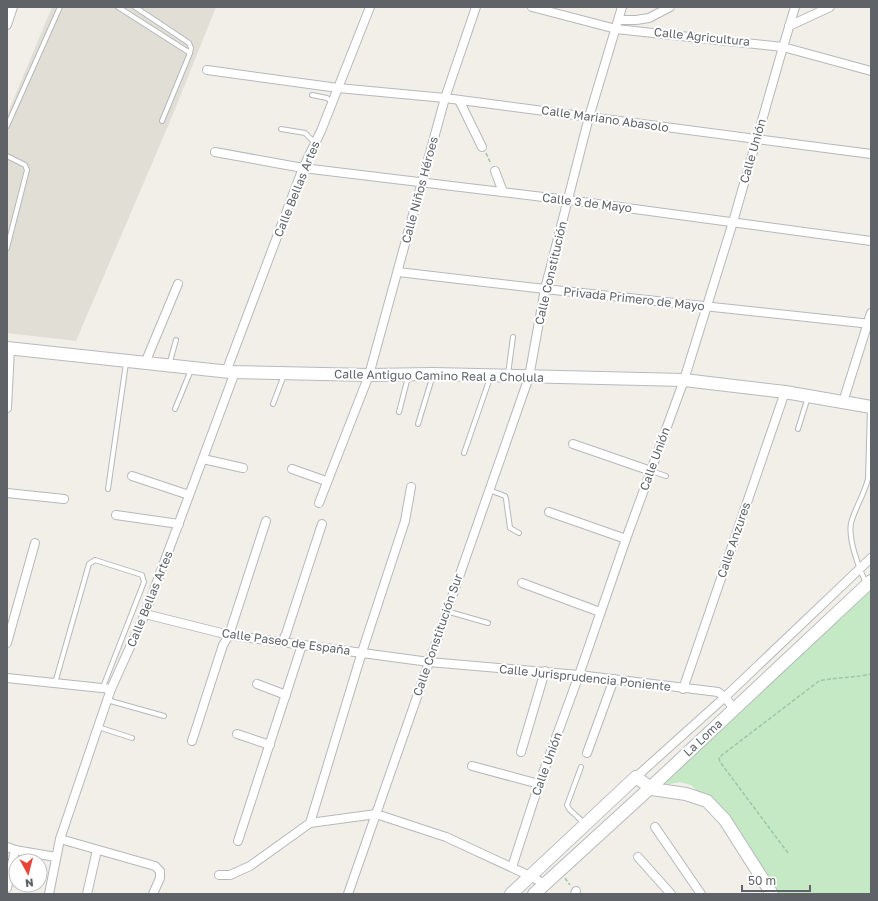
<svg xmlns="http://www.w3.org/2000/svg" width="878" height="901" viewBox="0 0 878 901" font-family="'Golos Text',sans-serif">
	<style>
		.education { fill: #e1ded6 }
		.green { fill: #c5e8c5 }
		.lines { fill: none; stroke-linecap: round; stroke-linejoin: round }
		.lane-casing { stroke: #b5b8bc; stroke-width: 6 }
		.street-casing { stroke: #b5b8bc; stroke-width: 10 }
		.secondary-casing { stroke: #b6babf; stroke-width: 14 }
		.path { stroke: #9cc7a9; stroke-width: 1.5; stroke-dasharray: 4 2; stroke-linecap: butt }
		.lane { stroke: #fff; stroke-width: 4 }
		.street { stroke: #fff; stroke-width: 8 }
		.secondary { stroke: #fff; stroke-width: 12 }
		.labels { text-anchor: middle; stroke-width: 4; stroke-linejoin: round; paint-order: stroke }
		.street-label { font-size: 12px; fill: #5f6368; stroke: #fff }
	</style>
	<rect width="100%" height="100%" fill="#f1efe8"/>
	<!-- education -->
	<path class="education" d="M52 7H216L171 119 76 341 7 333V115Z"/>
	<!-- green -->
	<path class="green" d="M871 579V894H772L725 820 691 785 680 782 650 788Z"/>
	<g class="lines">
		<!-- lane casing -->
		<g class="lane-casing">
			<g id="lane">
				<path d="M118 7 190 53"/>
				<path d="M135 7 189 43 191 48 190 53 162 121"/>
				<path d="M312 95 327 98 332 102"/>
				<path d="M7 126 60 7"/>
				<path d="M281 129 305 133 315 143"/>
				<path d="M7 156 25 165 27 170 7 248"/>
				<path d="M169 365 176 340"/>
				<path d="M508 374 513 337"/>
				<path d="M273 404 284 375"/>
				<path d="M175 409 191 370"/>
				<path d="M399 412 408 377"/>
				<path d="M418 424 433 375"/>
				<path d="M798 429 808 397"/>
				<path d="M464 453 490 378"/>
				<path d="M651 471 666 476"/>
				<path d="M108 489 126 363"/>
				<path d="M489 490 505 496 506 499 510 528 519 533"/>
				<path d="M866 583C859 569 848 539 851 523 855 508 864 495 868 479L870 408"/>
				<path d="M446 611 488 623"/>
				<path d="M55 683 89 564 95 560 142 575 144 582 103 687"/>
				<path d="M107 700 164 716"/>
				<path d="M98 727 132 738"/>
				<path d="M581 767 567 805 569 809 584 823"/>
			</g>
		</g>
		<!-- street casing -->
		<g class="street-casing">
			<g id="street">
				<path d="M532 7 616 29 783 47 871 71"/>
				<path d="M619 20H636L649 18 670 7"/>
				<path d="M7 25 13 7"/>
				<path d="M789 26 830 7"/>
				<path d="M207 70 338 88 445 98 871 154"/>
				<path d="M459 100 482 147"/>
				<path d="M215 152 303 168 568 200 871 241"/>
				<path d="M495 171 503 192"/>
				<path d="M398 272 545 289 871 324"/>
				<path d="M145 363 178 284"/>
				<path d="M226 372 303 168 321 131 370 7"/>
				<path d="M843 402 871 313"/>
				<path d="M7 408 10 348"/>
				<path d="M573 444 651 471"/>
				<path d="M203 459 243 468"/>
				<path d="M292 469 326 481"/>
				<path d="M132 476 189 495"/>
				<path d="M7 493 64 499"/>
				<path d="M319 503 369 375 445 98 476 7"/>
				<path d="M549 512 626 539"/>
				<path d="M116 515 179 524"/>
				<path d="M522 583 600 612"/>
				<path d="M145 614 229 635 429 662 579 675 718 692 725 697 734 709"/>
				<path d="M282 642 286 634 322 524"/>
				<path d="M7 643 35 543"/>
				<path d="M7 678 111 689"/>
				<path d="M257 684 286 695"/>
				<path d="M683 689 785 392"/>
				<path d="M237 734 270 745"/>
				<path d="M192 741 223 645 229 635 266 521"/>
				<path d="M521 752 545 671"/>
				<path d="M587 753 614 679"/>
				<path d="M472 766 539 784"/>
				<path d="M636 777 725 697 871 558"/>
				<path d="M310 823 362 652 405 521 411 487"/>
				<path d="M655 827 701 894"/>
				<path d="M60 839 155 866 160 871V878L153 894"/>
				<path d="M238 841 302 645"/>
				<path d="M7 847 15 850 56 857"/>
				<path d="M638 857 671 894"/>
				<path d="M512 867 539 784 579 675 626 539 684 380 733 222 783 47 795 7"/>
				<path d="M219 875H230L250 866 310 823 376 814 446 837 530 876 545 884"/>
				<path d="M7 888 15 850"/>
				<path d="M49 894 60 839 98 727 111 689 145 614 235 372"/>
				<path d="M87 894 97 850"/>
				<path d="M348 894 529 377 545 289 589 117 622 7"/>
				<path d="M575 894 576 891"/>
			</g>
		</g>
		<!-- secondary casing -->
		<g class="secondary-casing">
			<g id="secondary">
				<path d="M7 348 230 372 369 375 433 374 684 380 785 392 871 407"/>
				<path d="M511 894 636 777 652 789 686 794 707 801 725 820 772 894"/>
				<path d="M534 894 650 788 871 581"/>
			</g>
		</g>
		<!-- path -->
		<g class="path">
			<path d="M486 153 491 164"/>
			<path d="M788 853 720 762 719 758 722 755 819 681C836 677 854 678 871 674"/>
			<path d="M565 878 570 885"/>
		</g>
		<!-- lane -->
		<use href="#lane" class="lane"/>
		<!-- street -->
		<use href="#street" class="street"/>
		<!-- secondary -->
		<use href="#secondary" class="secondary"/>
	</g>
	<g class="labels">
		<!-- street labels -->
		<g class="street-label">
			<text transform="translate(702 37) rotate(6)" y="4">Calle Agricultura</text>
			<text transform="translate(605 119) rotate(8)" y="4">Calle Mariano Abasolo</text>
			<text transform="translate(753 151) rotate(-74)" y="4">Calle Unión</text>
			<text transform="translate(297 189) rotate(-68)" y="4">Calle Bellas Artes</text>
			<text transform="translate(420 190) rotate(-75)" y="4">Calle Niños Héroes</text>
			<text transform="translate(587 203) rotate(7)" y="4">Calle 3 de Mayo</text>
			<text transform="translate(551 273) rotate(-77)" y="4">Calle Constitución</text>
			<text transform="translate(634 299) rotate(6)" y="4">Privada Primero de Mayo</text>
			<text transform="translate(439 376) rotate(1)" y="4">Calle Antiguo Camino Real a Cholula</text>
			<text transform="translate(655 459) rotate(-70)" y="4">Calle Unión</text>
			<text transform="translate(734 540) rotate(-71)" y="4">Calle Anzures</text>
			<text transform="translate(150 599) rotate(-68)" y="4">Calle Bellas Artes</text>
			<text transform="translate(438 635) rotate(-71)" y="4">Calle Constitución Sur</text>
			<text transform="translate(286 642) rotate(8)" y="4">Calle Paseo de España</text>
			<text transform="translate(585 678) rotate(6)" y="4">Calle Jurisprudencia Poniente</text>
			<text transform="translate(703 738) rotate(-43)" y="4">La Loma</text>
			<text transform="translate(547 764) rotate(-70)" y="4">Calle Unión</text>
		</g>
	</g>
	<!-- border -->
	<rect width="878" height="901" fill="none" stroke="#5f6368" stroke-width="16"/>
	<!-- north arrow -->
	<g transform="translate(28 873) rotate(173)"><circle r="19" fill="#ffffff" stroke="#bfc1c3"/>
	<path d="M0-3L7 15L0 10L-7 15Z" fill="#ea4335"/>
	<text y="-6" font-size="11" font-weight="bold" text-anchor="middle" fill="#5f6368">N</text>
	</g>
	<!-- scale -->
	<path d="M742 885v6h68v-6" fill="none" stroke="#5f6368" stroke-width="2"/>
	<text x="748" y="885" font-size="12" fill="#5f6368" stroke="#ffffff" stroke-width="3" paint-order="stroke">50 m</text>
</svg>
